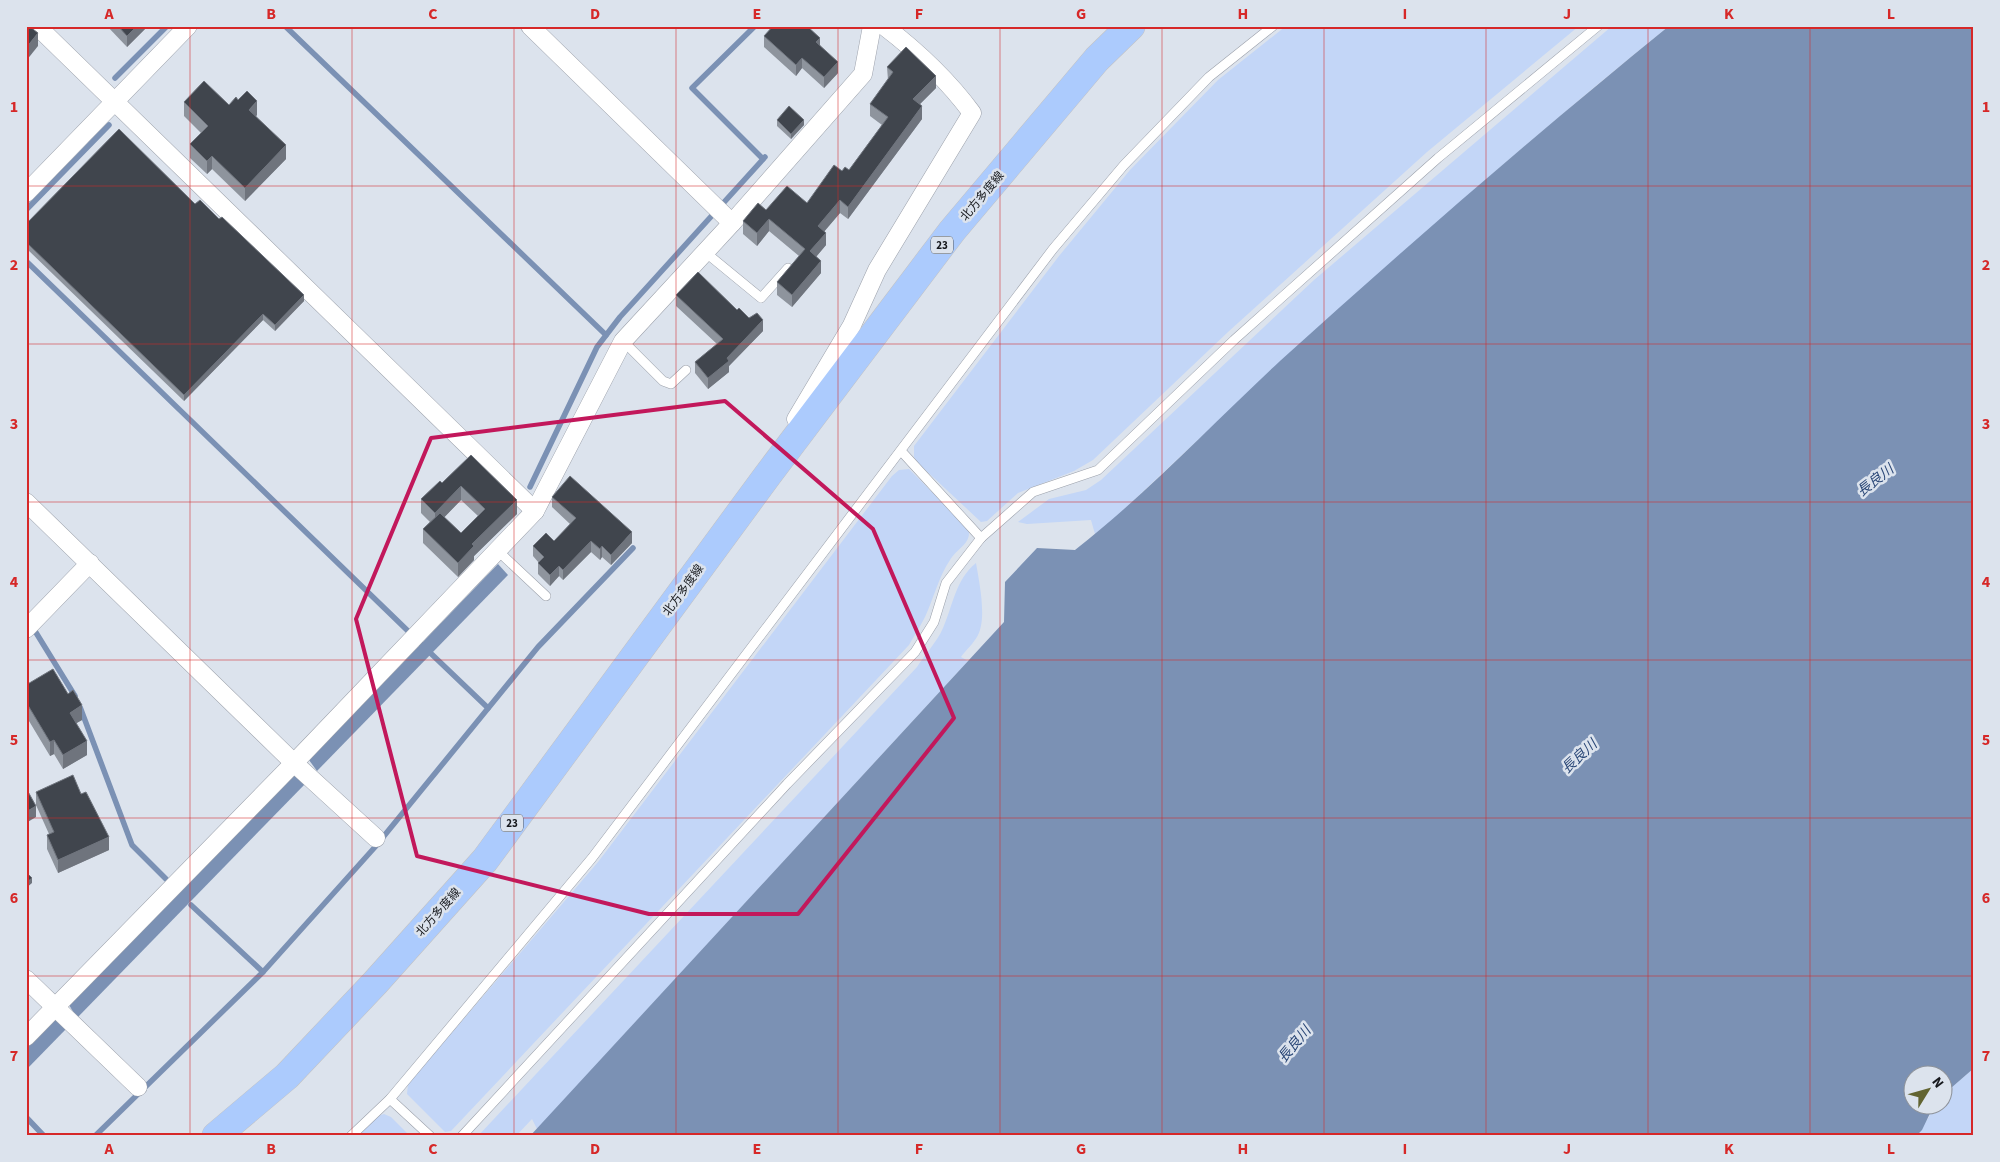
<svg xmlns="http://www.w3.org/2000/svg" width="2000" height="1162" viewBox="0 0 2000 1162" font-family="'Source Sans 3','Noto Sans JP',sans-serif">
	<style>
		.green { fill: #c3d6f7 }
		.water { fill: #7b91b4 }
		.lines { fill: none; stroke-linecap: round; stroke-linejoin: round }
		.stream { stroke: #7b91b4; stroke-width: 5.5 }
		.lane-casing { stroke: #9ba0aa; stroke-width: 10 }
		.street-casing { stroke: #9ba0aa; stroke-width: 19 }
		.primary-casing { stroke: #c3c3c4; stroke-width: 29 }
		.lane { stroke: #fff; stroke-width: 9 }
		.street { stroke: #fff; stroke-width: 18 }
		.primary { stroke: #accbfd; stroke-width: 28 }
		.wall { fill: #8e949d; fill-rule: evenodd }
		.shaded-wall { fill: #6f747d }
		.building { fill: #40454d; stroke: #6f747d }
		.marked { fill: none; stroke: #c2185b; stroke-width: 4; stroke-linejoin: round }
		.grid { fill: none; stroke: #d62828; stroke-width: 1; stroke-opacity: 0.55 }
		.labels { text-anchor: middle; stroke-width: 5; stroke-linejoin: round; paint-order: stroke }
		.shield { fill: #dce3ed; stroke: #52565b; stroke-width: 1 }
		.shield-label { font-size: 11px; font-weight: bold; fill: #17191d }
		.street-label { font-size: 12px; fill: #17191d; stroke: #dce3ed }
		.water-label { font-size: 14px; font-style: italic; fill: #2a4777; stroke: #dce3ed }
		.neatline { fill: none; stroke: #d62828; stroke-width: 2 }
		.grid-label { font-size: 16px; text-anchor: middle; font-weight: bold; fill: #d62828 }
	</style>
	<rect width="100%" height="100%" fill="#dce3ed"/>
	<!-- green -->
	<g class="green">
		<path d="M1286 26H1579L1427 152 1228 332 1093 460 1074 471 1018 493 987 521 981 522 919 464 914 457V446L1059 256 1130 170 1218 80Z"/>
		<path d="M1612 26H1669C1476 182 1294 348 1114 519L1095 534 1091 520 1027 524 1018 522 1049 499 1086 490 1101 480 1314 280Z"/>
		<path d="M909 469 968 528C973 543 957 548 950 560 938 578 934 598 925 617 920 627 914 636 909 645L451 1131 445 1132 407 1094 408 1084 598 862 892 476 899 470Z"/>
		<path d="M976 563C979 581 987 618 978 635 974 643 966 650 961 657L968 661 537 1129 532 1119 516 1136H478L917 667C925 654 937 642 943 628 953 606 955 580 976 563Z"/>
		<path d="M1974 1068V1136H1915L1929 1117 1933 1105 1942 1104 1943 1095Z"/>
		<path d="M384 1114 391 1117 410 1136H358L378 1116Z"/>
	</g>
	<!-- water -->
	<g class="water">
		<path d="M1669 26H1974V1068L1943 1095 1942 1074H1912V1104L1934 1105 1922 1130 1917 1135 530 1136 1004 622 1005 582 1037 548 1075 550C1149 492 1212 424 1280 361 1407 246 1536 134 1669 26Z"/>
		<path d="M498 564 508 575 317 771 309 760Z"/>
		<path d="M295 774 306 783 77 1018 69 1005Z"/>
		<path d="M55 1019 67 1028 26 1070V1049Z"/>
	</g>
	<g class="lines">
		<!-- stream -->
		<g class="stream">
			<path d="M285 26 606 335"/>
			<path d="M755 26 692 88 763 159"/>
			<path d="M115 78 167 26"/>
			<path d="M26 210 109 125"/>
			<path d="M26 261 408 631"/>
			<path d="M530 487 597 347 620 317 765 157"/>
			<path d="M35 631 75 696"/>
			<path d="M421 644 488 708"/>
			<path d="M80 707 132 845 166 879"/>
			<path d="M191 905 263 972"/>
			<path d="M26 1117 44 1136"/>
			<path d="M95 1136 263 972 375 847 538 647 633 548"/>
		</g>
		<!-- lane casing -->
		<g class="lane-casing">
			<g id="lane">
				<path d="M705 252 761 298 788 268"/>
				<path d="M623 341 663 381 671 384 686 370"/>
				<path d="M902 452 981 538"/>
				<path d="M497 550 546 596"/>
				<path d="M390 1099 430 1136"/>
				<path d="M351 1136 390 1099 592 858 1053 249 1124 165 1209 77 1273 26"/>
				<path d="M462 1136 787 784 915 652 934 622 946 583 981 538 1033 492 1098 470 1234 340 1438 158 1598 26"/>
			</g>
		</g>
		<!-- street casing -->
		<g class="street-casing">
			<g id="street">
				<path d="M37 26 535 511"/>
				<path d="M530 26 732 223"/>
				<path d="M26 193 188 26"/>
				<path d="M796 419 852 325 877 270 972 113C947 79 918 52 884 26"/>
				<path d="M26 502 294 763 376 838"/>
				<path d="M26 629 90 563"/>
				<path d="M26 979 138 1087"/>
				<path d="M26 1037 294 763 535 511 623 341 732 223 863 74 872 26"/>
			</g>
		</g>
		<!-- primary casing -->
		<g class="primary-casing">
			<path id="primary" d="M216 1136 287 1076 375 983 485 860 767 476 952 231 1097 59 1131 26"/>
		</g>
		<!-- lane -->
		<use href="#lane" class="lane"/>
		<!-- street -->
		<use href="#street" class="street"/>
		<!-- primary -->
		<use href="#primary" class="primary"/>
	</g>
	<!-- wall -->
	<g class="wall">
		<path d="M107 26H145V29L127 47Z"/>
		<path d="M764 36 820 45 838 73 824 88 802 68 796 76 764 47Z"/>
		<path d="M887 67 936 88 920 104 922 119 848 219 840 213 824 231 826 245 816 257 821 273 792 307 777 295V282L799 256 769 231 757 246 743 234V221L766 210 807 203 842 171 849 170 882 125 870 116V104L888 80Z"/>
		<path d="M184 102 257 115 256 116 286 159 245 201 212 169 207 174 190 158V144L201 133 184 116Z"/>
		<path d="M777 120 804 125 791 139 777 126Z"/>
		<path d="M195 204 304 301 275 331 263 320 184 401 26 248V224Z"/>
		<path d="M676 295 737 310 763 331 729 366V372L708 389 695 373V362L717 344 676 306Z"/>
		<path d="M471 455 517 514 474 556V560L458 577 423 543V529L430 522 421 513V499L442 483ZM461 500 478 516 461 533 444 517Z"/>
		<path d="M552 497 632 543 611 565 602 557 600 560 591 552 563 580 559 576 550 586 538 574V563H539L533 556V546L554 541 570 524 552 507Z"/>
		<path d="M26 683 27 685 82 720 76 723 87 755 63 769 54 754 50 756 26 716Z"/>
		<path d="M36 792 81 794 109 850 58 873 47 849V835L49 834 36 805Z"/>
	</g>
	<!-- shaded-wall -->
	<g class="shaded-wall">
		<path d="M137 26H145V29L127 47V36Z"/>
		<path d="M38 33V46L26 61V48Z"/>
		<path d="M820 38V49L816 42Z"/>
		<path d="M802 58V68L796 76V65Z"/>
		<path d="M838 62V73L824 88V77Z"/>
		<path d="M936 76V88L913 111V99Z"/>
		<path d="M257 101V115L249 123V110Z"/>
		<path d="M922 106V119L848 219V207Z"/>
		<path d="M804 120V125L791 139V134Z"/>
		<path d="M286 145V159L245 201V188Z"/>
		<path d="M212 156V169L207 174V161Z"/>
		<path d="M840 200V213L818 239V226Z"/>
		<path d="M769 219V231L757 246V233Z"/>
		<path d="M826 233V245L810 264V251Z"/>
		<path d="M821 261V273L792 307V295Z"/>
		<path d="M304 295V301L275 331V325Z"/>
		<path d="M263 314V320L184 401V395Z"/>
		<path d="M763 320V331L729 366V372L708 389V378Z"/>
		<path d="M461 486V500L435 527V513Z"/>
		<path d="M517 500V514L474 556V560L458 577V563L472 544Z"/>
		<path d="M632 532V543L611 565V555Z"/>
		<path d="M591 541V552L563 580V570Z"/>
		<path d="M602 546V557L600 560V549Z"/>
		<path d="M559 566V576L550 586V575Z"/>
		<path d="M82 705V720L70 727V713Z"/>
		<path d="M54 740V754L50 756V742Z"/>
		<path d="M87 741V755L63 769V755Z"/>
		<path d="M36 806V817L26 823V812Z"/>
		<path d="M109 837V850L58 873V860Z"/>
		<path d="M32 878V883L26 888V883Z"/>
	</g>
	<!-- building -->
	<g class="building">
		<path d="M26 26H29L38 33 26 48Z"/>
		<path d="M118 26H137L127 36Z"/>
		<path d="M773 26H807L820 38 816 42 838 62 824 77 802 58 796 65 764 36Z"/>
		<path d="M906 47 936 76 913 99 922 106 848 207 840 200 818 226 826 233 810 251 821 261 792 295 777 282 805 249 769 219 757 233 743 221 758 203 766 210 787 186 807 203 834 165 842 171 845 167 849 170 888 117 870 104 893 72 887 67Z"/>
		<path d="M204 81 229 105 236 97 238 100 247 91 257 101 249 110 286 145 245 188 212 156 207 161 190 144 208 126 184 102Z"/>
		<path d="M789 106 804 120 791 134 777 120Z"/>
		<path d="M119 129 195 204 200 200 219 219 222 217 304 295 275 325 263 314 184 395 26 242V224Z"/>
		<path d="M698 272 737 310 739 308 749 318 757 313 763 320 727 358 729 361 708 378 695 362 723 339 676 295Z"/>
		<path d="M471 455 517 500 472 544 474 546 458 563 423 529 440 513 461 533 485 509 461 486 435 513 421 499 440 481 442 483Z"/>
		<path d="M570 476 632 532 611 555 602 546 600 549 591 541 563 570 559 566 550 575 538 563 544 557 533 546 546 533 554 541 576 518 552 497Z"/>
		<path d="M53 669 68 694 73 690 82 705 70 713 87 741 63 755 54 740 50 742 26 702V685Z"/>
		<path d="M73 775 81 794 86 792 109 837 58 860 47 835 54 832 36 792Z"/>
		<path d="M26 788 36 806 26 812Z"/>
		<path d="M26 872 32 878 26 883Z"/>
	</g>
	<!-- marked area -->
	<path class="marked" d="M725 401 873 529 954 718 798 914H649L417 856 356 619 431 438Z"/>
	<!-- grid -->
	<path class="grid" d="M190 26V1136M352 26V1136M514 26V1136M676 26V1136M838 26V1136M1000 26V1136M1162 26V1136M1324 26V1136M1486 26V1136M1648 26V1136M1810 26V1136M26 186H1974M26 344H1974M26 502H1974M26 660H1974M26 818H1974M26 976H1974"/>
	<g class="labels">
		<!-- shield labels -->
		<g class="shield">
			<rect x="931" y="236.5" width="22" height="17" rx="4"/>
			<rect x="501" y="814.5" width="22" height="17" rx="4"/>
		</g>
		<g class="shield-label">
			<text x="942" y="249">23</text>
			<text x="512" y="827">23</text>
		</g>
		<!-- street labels -->
		<g class="street-label">
			<text transform="translate(982 196) rotate(-50)" y="4">北方多度線</text>
			<text transform="translate(683 590) rotate(-54)" y="4">北方多度線</text>
			<text transform="translate(438 912) rotate(-48)" y="4">北方多度線</text>
		</g>
		<!-- water labels -->
		<g class="water-label">
			<text transform="translate(1875 480) rotate(-38)" y="5">長良川</text>
			<text transform="translate(1579 756) rotate(-43)" y="5">長良川</text>
			<text transform="translate(1294 1044) rotate(-50)" y="5">長良川</text>
		</g>
	</g>
	<!-- border -->
	<rect width="2000" height="1162" fill="none" stroke="#dce3ed" stroke-width="55"/>
	<!-- north arrow -->
	<g transform="translate(1928 1090) rotate(53)"><circle r="24" fill="#dce3ed" stroke="#8d929a"/>
	<path d="M0-4L9 19L0 12L-9 19Z" fill="#626431"/>
	<text y="-8" font-size="14" font-weight="bold" text-anchor="middle" fill="#17191d">N</text>
	</g>
	<rect x="28" y="28" width="1944" height="1106" class="neatline"/>
	<g class="grid-label">
		<text x="109" y="19">A</text>
		<text x="271" y="19">B</text>
		<text x="433" y="19">C</text>
		<text x="595" y="19">D</text>
		<text x="757" y="19">E</text>
		<text x="919" y="19">F</text>
		<text x="1081" y="19">G</text>
		<text x="1243" y="19">H</text>
		<text x="1405" y="19">I</text>
		<text x="1567" y="19">J</text>
		<text x="1729" y="19">K</text>
		<text x="1891" y="19">L</text>
		<text x="14" y="112">1</text>
		<text x="1986" y="112">1</text>
		<text x="14" y="270">2</text>
		<text x="1986" y="270">2</text>
		<text x="14" y="429">3</text>
		<text x="1986" y="429">3</text>
		<text x="14" y="587">4</text>
		<text x="1986" y="587">4</text>
		<text x="14" y="745">5</text>
		<text x="1986" y="745">5</text>
		<text x="14" y="903">6</text>
		<text x="1986" y="903">6</text>
		<text x="14" y="1061">7</text>
		<text x="1986" y="1061">7</text>
		<text x="109" y="1154">A</text>
		<text x="271" y="1154">B</text>
		<text x="433" y="1154">C</text>
		<text x="595" y="1154">D</text>
		<text x="757" y="1154">E</text>
		<text x="919" y="1154">F</text>
		<text x="1081" y="1154">G</text>
		<text x="1243" y="1154">H</text>
		<text x="1405" y="1154">I</text>
		<text x="1567" y="1154">J</text>
		<text x="1729" y="1154">K</text>
		<text x="1891" y="1154">L</text>
	</g>
</svg>
